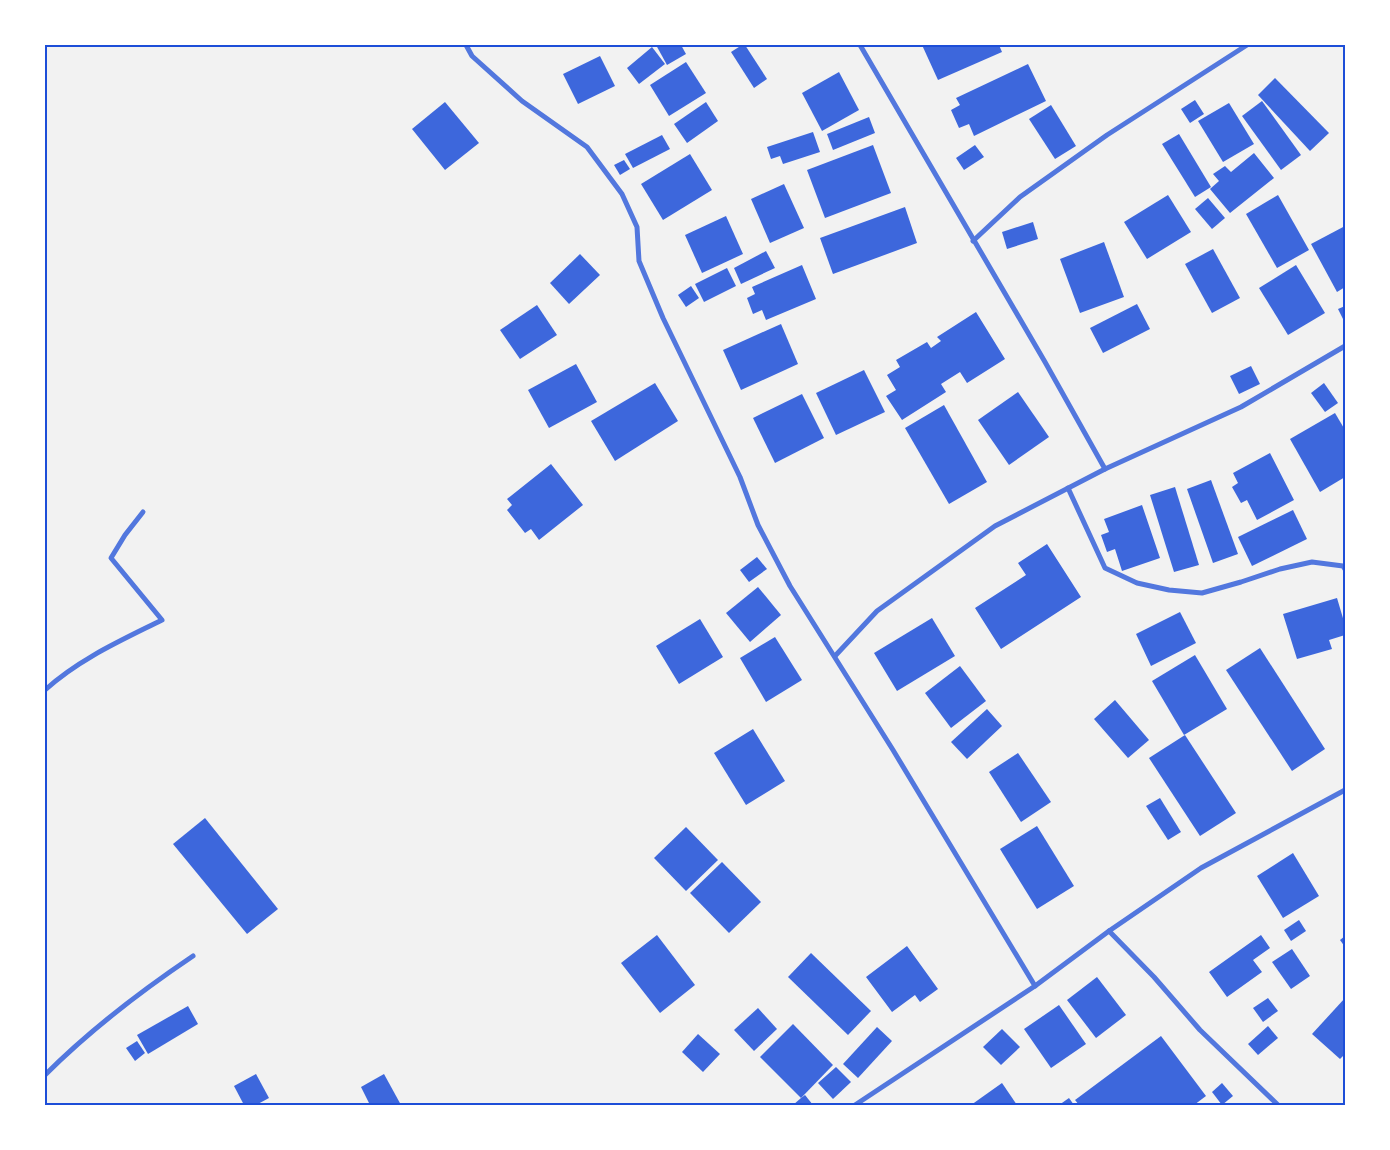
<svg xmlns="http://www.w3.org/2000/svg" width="1390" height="1150" viewBox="0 0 1390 1150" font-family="'IBM Plex Sans',sans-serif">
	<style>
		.building { fill: #3d67dc }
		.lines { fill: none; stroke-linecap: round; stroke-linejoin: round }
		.minor { stroke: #5277de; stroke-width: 5 }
		.neatline { fill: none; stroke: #1d4ed8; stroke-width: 2 }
	</style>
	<rect width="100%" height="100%" fill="#f2f2f2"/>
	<!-- building -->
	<g class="building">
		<path d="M656 45H681L686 54 667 65Z"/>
		<path d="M742 45H745L767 79 754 88 731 52Z"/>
		<path d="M922 45H999L1002 52 938 80Z"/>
		<path d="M652 47 665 64 639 84 627 68Z"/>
		<path d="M600 56 615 86 578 104 563 74Z"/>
		<path d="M686 62 706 93 669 116 650 85Z"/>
		<path d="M1028 64 1046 101 974 136 969 124 959 128 951 110 960 105 956 98Z"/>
		<path d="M839 72 859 110 822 131 802 93Z"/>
		<path d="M1275 78 1329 133 1310 151 1258 95Z"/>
		<path d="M1195 100 1204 114 1190 123 1181 109Z"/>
		<path d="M1262 101 1301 155 1281 170 1242 116Z"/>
		<path d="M445 102 479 143 445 170 412 129Z"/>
		<path d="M706 102 718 121 687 143 674 124Z"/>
		<path d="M1229 103 1254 144 1223 162 1198 121Z"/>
		<path d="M1051 105 1076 146 1055 159 1029 119Z"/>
		<path d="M869 117 875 133 833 150 827 134Z"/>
		<path d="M813 132 820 152 783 164 780 156 771 159 767 147Z"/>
		<path d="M1179 134 1211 187 1195 197 1162 144Z"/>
		<path d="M662 135 670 149 633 168 625 154Z"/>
		<path d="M873 145 891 193 825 218 807 170Z"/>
		<path d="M975 145 984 157 964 170 956 158Z"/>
		<path d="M1254 153 1274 178 1230 213 1210 189 1219 181 1213 174 1225 166 1231 172Z"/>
		<path d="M690 154 712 190 663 220 641 184Z"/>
		<path d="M624 160 630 169 620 175 614 165Z"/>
		<path d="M784 184 804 228 770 243 751 199Z"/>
		<path d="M1168 195 1191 232 1147 259 1124 222Z"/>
		<path d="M1278 195 1309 250 1277 268 1246 214Z"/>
		<path d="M1208 198 1225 218 1212 229 1195 209Z"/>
		<path d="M905 207 917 243 833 274 820 238Z"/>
		<path d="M726 216 743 254 702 273 685 235Z"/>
		<path d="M1033 222 1038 239 1007 249 1002 232Z"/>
		<path d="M1345 226V287L1337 292 1311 244Z"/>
		<path d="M1104 242 1124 297 1080 313 1060 259Z"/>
		<path d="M1213 249 1240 298 1212 313 1185 264Z"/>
		<path d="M766 251 775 268 741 284 734 268Z"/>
		<path d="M580 254 600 275 569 304 550 283Z"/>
		<path d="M802 265 816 299 766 320 762 310 753 314 747 298 755 294 752 287Z"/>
		<path d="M1296 265 1325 313 1288 335 1259 288Z"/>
		<path d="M727 268 736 286 704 302 695 284Z"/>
		<path d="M691 286 699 298 686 307 678 295Z"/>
		<path d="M1137 304 1150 329 1103 353 1090 328Z"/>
		<path d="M537 305 557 335 520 359 500 330Z"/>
		<path d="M1345 306V323L1338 309Z"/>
		<path d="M976 312 1005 359 967 383 960 372 941 384 946 392 902 420 886 396 896 390 887 375 900 367 896 360 927 342 931 348 941 341 937 337Z"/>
		<path d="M781 324 798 364 741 390 723 350Z"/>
		<path d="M576 364 597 402 549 428 528 390Z"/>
		<path d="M1251 366 1260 384 1239 394 1230 376Z"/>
		<path d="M864 370 885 412 836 435 816 393Z"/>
		<path d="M655 383 678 421 615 461 591 421Z"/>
		<path d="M1324 383 1338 403 1325 412 1311 393Z"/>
		<path d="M1018 392 1049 437 1009 465 978 420Z"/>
		<path d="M802 394 824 438 775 463 753 418Z"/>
		<path d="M944 405 987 482 949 504 905 428Z"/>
		<path d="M1335 413 1345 430V477L1320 492 1290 439Z"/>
		<path d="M1270 453 1294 500 1257 520 1247 500 1241 503 1232 487 1238 483 1233 473Z"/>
		<path d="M551 464 583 505 539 540 531 529 525 533 507 510 512 505 507 499Z"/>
		<path d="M1211 480 1238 554 1213 563 1187 489Z"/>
		<path d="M1175 487 1199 565 1174 572 1150 495Z"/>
		<path d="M1142 505 1160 558 1122 571 1115 549 1107 552 1101 535 1109 532 1104 519Z"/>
		<path d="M1293 510 1307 539 1252 566 1238 537Z"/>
		<path d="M1047 544 1081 597 1001 649 975 608 1026 575 1018 563Z"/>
		<path d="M757 557 767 569 749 582 740 570Z"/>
		<path d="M758 587 781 615 750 642 726 613Z"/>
		<path d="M1337 598 1345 625V635L1329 640 1332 649 1297 659 1283 614Z"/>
		<path d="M1180 612 1196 643 1151 666 1136 634Z"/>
		<path d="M932 618 955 656 897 691 874 653Z"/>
		<path d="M700 619 723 657 679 684 656 646Z"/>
		<path d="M775 637 802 680 766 702 740 658Z"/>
		<path d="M1260 648 1325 749 1292 771 1226 670Z"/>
		<path d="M1195 655 1227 709 1184 735 1152 681Z"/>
		<path d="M960 666 986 701 951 728 925 693Z"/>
		<path d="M1115 700 1149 740 1128 758 1094 719Z"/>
		<path d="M987 709 1002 726 967 759 951 742Z"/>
		<path d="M753 729 785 781 746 805 714 753Z"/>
		<path d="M1185 735 1236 813 1200 836 1149 758Z"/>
		<path d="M1018 753 1051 802 1021 822 989 772Z"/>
		<path d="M1160 798 1181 832 1168 840 1146 806Z"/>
		<path d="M205 818 278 909 247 934 173 844Z"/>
		<path d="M1037 826 1074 886 1037 909 1000 849Z"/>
		<path d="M686 827 718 860 686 891 654 858Z"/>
		<path d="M1293 853 1319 896 1283 918 1257 876Z"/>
		<path d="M722 862 761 902 729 933 690 893Z"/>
		<path d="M1299 920 1306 931 1291 941 1284 930Z"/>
		<path d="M657 935 695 985 660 1013 621 963Z"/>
		<path d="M1261 935 1270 948 1253 960 1262 972 1227 997 1209 972Z"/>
		<path d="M1345 936V947L1340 940Z"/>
		<path d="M907 946 938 989 920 1002 915 995 892 1012 866 977Z"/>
		<path d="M1292 949 1310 976 1291 989 1272 962Z"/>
		<path d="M811 953 871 1011 848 1035 788 977Z"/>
		<path d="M1097 977 1126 1015 1096 1038 1067 1000Z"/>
		<path d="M1268 998 1278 1011 1263 1022 1253 1008Z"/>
		<path d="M1345 998V1054L1340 1059 1312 1034Z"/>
		<path d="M1059 1005 1086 1044 1051 1068 1024 1029Z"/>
		<path d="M188 1006 198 1024 148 1054 137 1035Z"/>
		<path d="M758 1008 777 1029 754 1051 734 1030Z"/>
		<path d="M793 1024 833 1065 801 1098 760 1057Z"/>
		<path d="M1268 1026 1278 1038 1258 1055 1248 1044Z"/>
		<path d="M877 1027 892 1041 858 1078 843 1064Z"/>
		<path d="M1002 1029 1020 1047 1001 1065 983 1047Z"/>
		<path d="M698 1034 720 1054 703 1072 682 1052Z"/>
		<path d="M1161 1036 1206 1096 1194 1105H1079L1075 1100Z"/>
		<path d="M137 1041 145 1053 135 1061 126 1048Z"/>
		<path d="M836 1067 851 1082 833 1099 818 1083Z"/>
		<path d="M256 1074 269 1098 256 1105H244L234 1086Z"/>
		<path d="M384 1074 401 1105H370L361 1087Z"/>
		<path d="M1002 1083 1017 1105H971Z"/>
		<path d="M1222 1083 1233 1096 1222 1105 1212 1092Z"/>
		<path d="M805 1095 813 1105H793L801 1098Z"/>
		<path d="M1069 1098 1074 1105H1059Z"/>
	</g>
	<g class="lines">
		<!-- minor -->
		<g class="minor">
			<path d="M466 45 472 56 522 101 587 147 622 194 637 227 639 261 663 318 740 477 758 525 790 586 893 750 1035 986"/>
			<path d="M860 45 1045 362 1105 469"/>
			<path d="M973 241 1020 197 1107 135 1247 45"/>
			<path d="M1068 488 1105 568 1137 583 1169 590 1202 593 1241 582 1280 569 1312 562 1343 566 1345 569"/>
			<path d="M835 656 877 611 995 526 1105 469 1241 407 1345 346"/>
			<path d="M45 690C79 659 122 640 162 620L111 558 125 535 143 512"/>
			<path d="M1109 931 1154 977 1200 1030 1278 1105"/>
			<path d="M45 1075C90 1030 141 991 193 956"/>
			<path d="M855 1105 1035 986 1109 931 1201 868 1345 790"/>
		</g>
	</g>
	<!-- border -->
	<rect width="1390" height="1150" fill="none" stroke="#ffffff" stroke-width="92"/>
	<rect x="46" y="46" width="1298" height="1058" class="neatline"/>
</svg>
